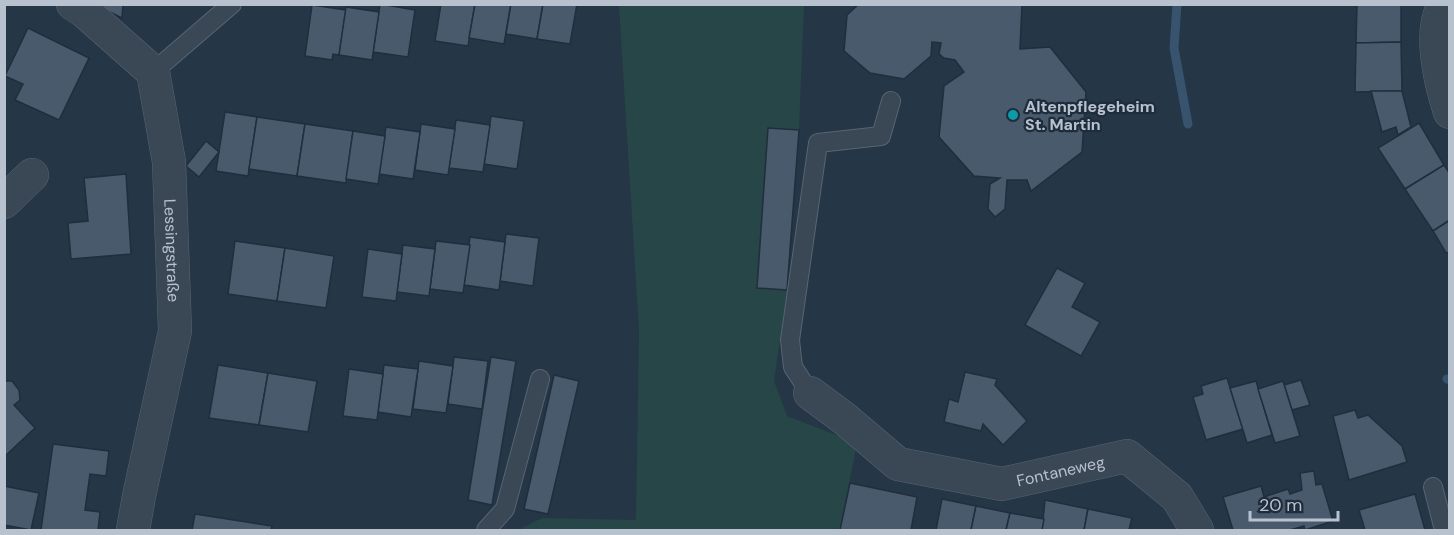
<svg xmlns="http://www.w3.org/2000/svg" width="1454" height="535" viewBox="0 0 1454 535" font-family="'DM Sans',sans-serif">
	<style>
		.green { fill: #274647 }
		.lines { fill: none; stroke-linecap: round; stroke-linejoin: round }
		.stream { stroke: #37536e; stroke-width: 9 }
		.building { fill: #495a6c; stroke: #202e3d; stroke-width: 1.5 }
		.lane-casing { stroke: #586572; stroke-width: 20 }
		.street-casing { stroke: #586572; stroke-width: 34 }
		.lane { stroke: #3a4755; stroke-width: 18 }
		.street { stroke: #3a4755; stroke-width: 33 }
		.culture-dot { fill: #0f9aa8; stroke: #1e2c3b; stroke-width: 2 }
		.labels { text-anchor: middle; stroke-width: 4.5; stroke-linejoin: round; paint-order: stroke }
		.poi-label { font-size: 16px; font-weight: bold; fill: #b8c2ce; stroke: #1e2c3b; text-anchor: start }
		.street-label { font-size: 16px; fill: #b8c2ce; stroke: #1e2c3b }
	</style>
	<rect width="100%" height="100%" fill="#253646"/>
	<!-- green -->
	<path class="green" d="M619 5H804L799 130 758 288 787 290 774 381 787 416 857 443 840 530H518L542 518 636 520 639 331Z"/>
	<g class="lines">
		<!-- stream -->
		<g class="stream">
			<path d="M1177 4 1174 48 1188 124"/>
			<path d="M1447 379 1450 380"/>
		</g>
	</g>
	<!-- building -->
	<g class="building">
		<path d="M93 4H123L122 18Z"/>
		<path d="M380 4 415 10 408 57 373 52Z"/>
		<path d="M441 4H475L468 46 435 41Z"/>
		<path d="M475 4H511L504 44 469 38Z"/>
		<path d="M511 4H543L537 39 506 34Z"/>
		<path d="M543 4H577L570 44 537 39Z"/>
		<path d="M859 4H1022L1020 49 1050 47 1086 92 1082 152 1031 191 1027 180H1007L1005 209 995 217 988 209 990 184 1000 178 974 176 939 137 944 86 964 72 955 60 944 58 939 54 941 43 932 42 931 56 904 79 870 73 844 51 847 15Z"/>
		<path d="M1357 4H1401V42L1356 43Z"/>
		<path d="M312 5 346 10 339 55 333 54 332 60 305 56Z"/>
		<path d="M346 7 379 12 372 60 339 55Z"/>
		<path d="M28 28 89 58 59 120 15 100 23 84 5 76Z"/>
		<path d="M1401 42 1402 91 1355 92 1356 43Z"/>
		<path d="M1371 91H1402L1411 127 1398 135 1396 127 1382 132Z"/>
		<path d="M225 112 257 117 248 176 216 171Z"/>
		<path d="M491 116 524 121 517 169 484 164Z"/>
		<path d="M257 117 305 124 297 176 249 169Z"/>
		<path d="M456 120 490 125 483 172 449 168Z"/>
		<path d="M1419 123 1444 165 1405 189 1378 148Z"/>
		<path d="M305 124 353 131 346 183 297 176Z"/>
		<path d="M421 124 455 129 448 175 415 170Z"/>
		<path d="M386 127 420 132 413 179 379 174Z"/>
		<path d="M768 128 799 130 787 290 757 288Z"/>
		<path d="M353 131 385 136 378 184 346 179Z"/>
		<path d="M206 141 219 152 199 177 186 166Z"/>
		<path d="M1444 165 1450 174V220L1433 231 1405 189Z"/>
		<path d="M126 174 131 254 71 259 68 223 88 221 84 178Z"/>
		<path d="M1450 220V252L1446 253 1433 231Z"/>
		<path d="M506 234 539 238 533 286 500 281Z"/>
		<path d="M470 237 505 242 499 290 464 285Z"/>
		<path d="M235 241 285 248 277 301 228 294Z"/>
		<path d="M436 241 470 245 463 293 430 289Z"/>
		<path d="M403 245 435 249 429 296 397 292Z"/>
		<path d="M285 248 334 256 326 308 277 301Z"/>
		<path d="M368 249 402 254 396 301 362 297Z"/>
		<path d="M1057 268 1085 283 1072 307 1100 322 1081 356 1025 325Z"/>
		<path d="M454 357 488 361 482 409 448 404Z"/>
		<path d="M491 357 516 361 492 505 468 500Z"/>
		<path d="M419 361 453 366 446 413 413 409Z"/>
		<path d="M218 365 268 373 259 425 209 418Z"/>
		<path d="M384 365 418 369 411 417 378 412Z"/>
		<path d="M349 369 383 374 377 420 343 416Z"/>
		<path d="M965 372 997 379 995 385 1027 421 1003 445 983 424 981 431 944 422 949 399 958 402Z"/>
		<path d="M268 373 317 381 308 432 259 425Z"/>
		<path d="M554 375 579 381 548 514 524 509Z"/>
		<path d="M1227 378 1243 429 1206 440 1193 397 1203 394 1201 386Z"/>
		<path d="M1301 380 1310 405 1292 410 1284 385Z"/>
		<path d="M4 381H12L19 390 20 400 14 405 35 428 4 457Z"/>
		<path d="M1256 381 1272 435 1247 443 1230 388Z"/>
		<path d="M1283 381 1300 436 1275 443 1258 389Z"/>
		<path d="M1355 410 1358 418 1368 415 1402 446 1407 462 1349 480 1333 416Z"/>
		<path d="M53 444 109 451 106 476 90 474 85 510 100 512 98 530H41Z"/>
		<path d="M1314 471 1316 485 1322 484 1333 521 1305 530 1304 526 1290 530H1233L1223 497 1261 486 1264 497 1288 489 1290 494 1302 490 1300 473Z"/>
		<path d="M850 483 917 497 911 530H840Z"/>
		<path d="M4 486 39 493 31 530 4 525Z"/>
		<path d="M1415 494 1425 530H1365L1359 510Z"/>
		<path d="M942 499 976 506 971 530H936Z"/>
		<path d="M1045 500 1088 509 1084 530H1042Z"/>
		<path d="M976 506 1010 513 1006 530H971Z"/>
		<path d="M1088 509 1132 518 1129 530H1084Z"/>
		<path d="M1010 513 1044 519 1042 530H1006Z"/>
		<path d="M195 514 272 526 271 530H192Z"/>
	</g>
	<g class="lines">
		<!-- lane casing -->
		<g class="lane-casing">
			<g id="lane">
				<path d="M153 72 232 4"/>
				<path d="M810 393 793 367 790 340 818 143 881 136 891 101"/>
				<path d="M1433 487 1444 530"/>
				<path d="M486 530 505 509 540 379"/>
			</g>
		</g>
		<!-- street casing -->
		<g class="street-casing">
			<g id="street">
				<path id="s1" d="M73 4 84 11 153 72 169 162 175 331 139 496 133 530"/>
				<path d="M1445 4C1427 29 1441 85 1450 112"/>
				<path d="M4 202 32 175"/>
				<path id="s2" d="M810 393 845 419 898 464 1002 484 1127 456 1177 497 1197 530"/>
			</g>
		</g>
		<!-- lane -->
		<use href="#lane" class="lane"/>
		<!-- street -->
		<use href="#street" class="street"/>
	</g>
	<!-- markers -->
	<circle class="culture-dot" cx="1013" cy="115" r="6"/>
	<g class="labels">
		<!-- poi labels -->
		<g class="poi-label">
			<text x="1025" y="112">Altenpflegeheim<tspan x="1025" dy="18">St. Martin</tspan></text>
		</g>
		<!-- street labels -->
		<g class="street-label">
			<text dy="6" stroke="none"><textPath href="#s1" startOffset="285">Lessingstraße</textPath></text>
			<text dy="6" stroke="none"><textPath href="#s2" startOffset="279">Fontaneweg</textPath></text>
		</g>
	</g>
	<!-- border -->
	<rect width="1454" height="535" fill="none" stroke="#b8c2ce" stroke-width="12"/>
	<!-- scale -->
	<path d="M1250 511v9h88v-9" fill="none" stroke="#b8c2ce" stroke-width="3"/>
	<text x="1259" y="511" font-size="18" fill="#b8c2ce" stroke="#1e2c3b" stroke-width="4.5" paint-order="stroke">20 m</text>
</svg>
